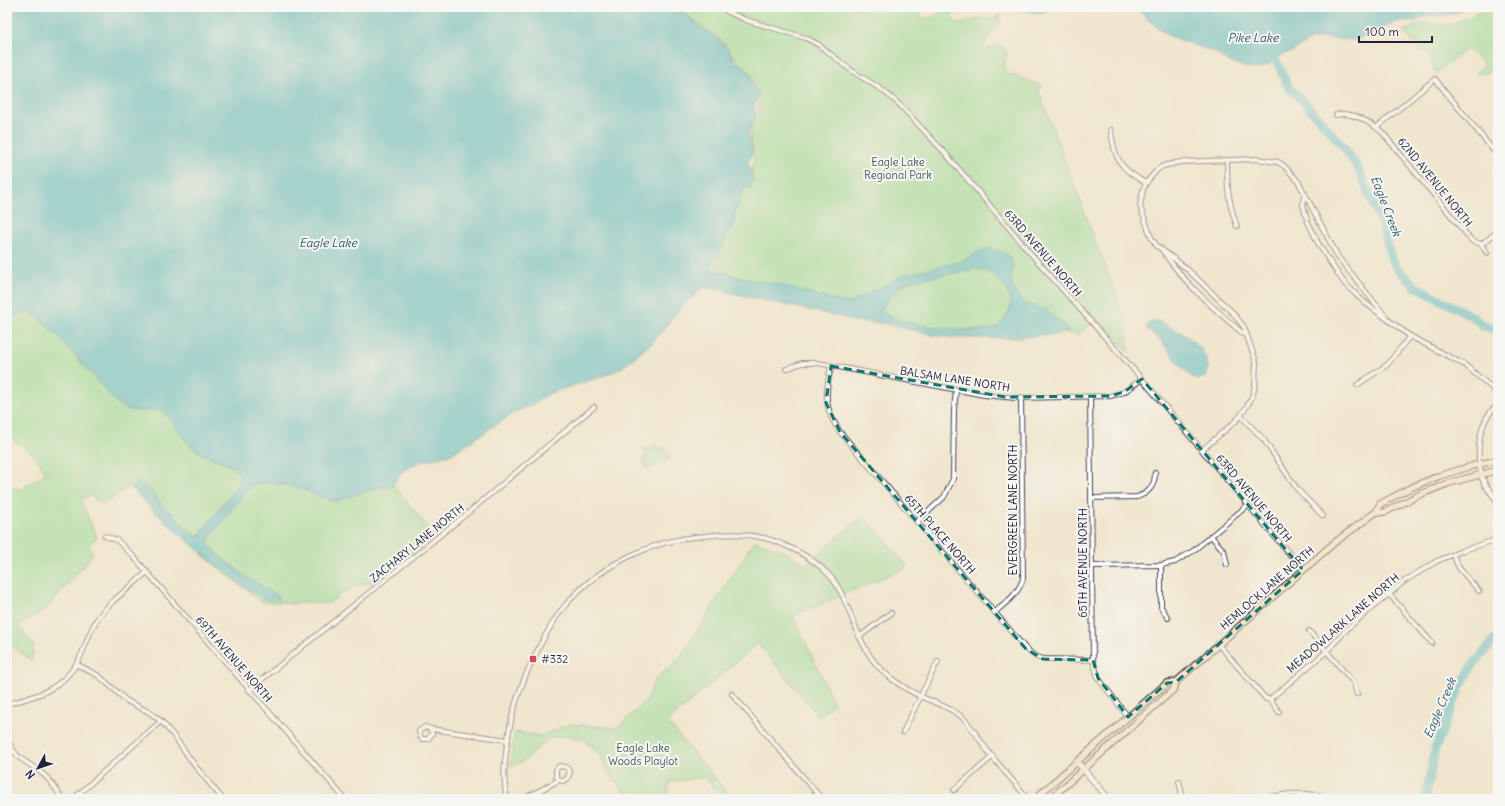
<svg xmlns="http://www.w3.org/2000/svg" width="1505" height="806" viewBox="0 0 1505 806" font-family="Delius,sans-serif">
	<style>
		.green { fill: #91dd99; stroke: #5a806a }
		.water { fill: #4ebaca; stroke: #386e82; fill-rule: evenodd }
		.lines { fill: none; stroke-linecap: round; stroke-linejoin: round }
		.river { stroke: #4ebaca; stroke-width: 9 }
		.minor-casing { stroke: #413f51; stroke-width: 6 }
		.tertiary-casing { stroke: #413f51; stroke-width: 7 }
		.secondary-casing { stroke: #413f51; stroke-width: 8 }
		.minor { stroke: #fff; stroke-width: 4 }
		.tertiary { stroke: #fff; stroke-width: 5 }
		.secondary { stroke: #ffe4c6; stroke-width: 5.5 }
		.marked { fill: none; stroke: #0f766e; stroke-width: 3; stroke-dasharray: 8 5; stroke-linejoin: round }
		.poi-dot { fill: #d1495b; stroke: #f6f6f2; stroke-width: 1.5 }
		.labels { text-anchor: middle; stroke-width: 4; stroke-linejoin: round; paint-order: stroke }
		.park-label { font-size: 11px; fill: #435a57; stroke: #f6f6f2 }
		.street-label { font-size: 11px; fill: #22223b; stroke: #f6f6f2 }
		.poi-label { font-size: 11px; fill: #22223b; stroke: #f6f6f2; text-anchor: start }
		.water-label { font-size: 12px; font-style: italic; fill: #31576d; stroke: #f6f6f2 }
	</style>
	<rect width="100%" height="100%" fill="#f6f6f2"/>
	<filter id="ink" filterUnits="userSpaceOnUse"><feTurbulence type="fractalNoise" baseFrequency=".025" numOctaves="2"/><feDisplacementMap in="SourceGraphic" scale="8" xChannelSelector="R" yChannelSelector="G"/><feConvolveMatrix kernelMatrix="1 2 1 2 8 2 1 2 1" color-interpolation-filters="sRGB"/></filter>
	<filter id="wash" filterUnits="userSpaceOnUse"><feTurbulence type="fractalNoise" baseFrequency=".012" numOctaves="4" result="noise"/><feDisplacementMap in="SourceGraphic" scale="16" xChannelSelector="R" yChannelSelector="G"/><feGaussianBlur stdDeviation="0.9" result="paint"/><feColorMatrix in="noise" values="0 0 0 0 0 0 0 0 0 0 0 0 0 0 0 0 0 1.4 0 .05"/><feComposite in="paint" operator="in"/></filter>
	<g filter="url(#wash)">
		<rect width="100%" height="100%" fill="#f0e6ce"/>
		<!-- green -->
		<g class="green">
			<path d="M676 7H922L920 18H931L944 10 950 11 954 22 961 24 977 19H992L1001 14 999 24 982 47 985 50 998 44 1007 52 1004 69 1007 73 1042 86 1038 89 1125 319 1129 353 1098 317 1094 322 1078 334 1032 329 943 330 873 317 846 303 716 271V264L754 162 750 130 758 109 760 95 750 73 737 61 722 41 718 39Z"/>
			<path d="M1498 10V69L1485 74 1475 73 1484 65 1467 48 1436 73 1428 51 1422 53 1403 31 1426 23 1449 25 1481 12Z"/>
			<path d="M27 311 35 315 58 336 117 403C128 412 138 411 152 411 155 411 159 410 161 411 174 418 182 439 193 448 206 460 231 460 240 475L238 484 198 537 191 532 171 512 166 510 148 489 140 483 133 487 134 490 128 487 104 504 89 495 81 501 97 537 88 546 93 552 88 561 47 608 18 626 34 645 32 661 7 643V485L20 490 45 474C41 457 22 445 7 437V317L17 315Z"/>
			<path d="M657 445 659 450 665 448 670 458 647 469 642 459 647 457 644 450Z"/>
			<path d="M263 483C275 484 289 484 301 488 313 493 323 500 336 501L376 488 393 485 435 536 379 582 361 584 342 593 331 602 321 604 307 602 292 604 280 602 263 603 201 554 212 534 248 488 252 484Z"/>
			<path d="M864 515 908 567 793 616 834 703 819 717 758 643 667 722 733 799H724L705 777 669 782 668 799H631L605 769 601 756 582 738 558 736 550 738 522 762 510 766 515 732 541 736 570 724 616 728 646 702 654 681 680 658 754 541 784 551 806 564Z"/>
		</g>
		<!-- water -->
		<g class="water">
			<path d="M7 7H674L709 32 716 39 722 43 728 49 735 62 745 67 750 73 753 86 757 91 758 96 754 108 755 117 748 131V136C754 145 752 154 748 164 753 172 754 180 750 188H744L739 204 735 210 734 222 721 247 719 253 714 260 712 265 714 270 748 279 781 285 840 302 851 303 903 275 960 262 983 250 990 249 1006 253 1012 261 1013 266 1011 277 1012 286 1021 301 1029 305 1047 310 1063 324 1068 331 1054 335H1041L1013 338H957L934 335 881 323 853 321 841 317 704 287 682 306 653 342 623 367 604 376 550 393 534 404 514 413 450 455 419 462 401 472 393 485 376 488 336 501C322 500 312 492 298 488 284 483 267 483 252 484L208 540 209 545 223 559 249 579 274 593 280 599C276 599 271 600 267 600 250 596 137 502 133 487L136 483H140L148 488 166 510 171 512 191 532 198 537 238 484 240 475C231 460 206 459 193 448 182 439 174 418 161 411 158 410 152 411 149 411 136 411 128 411 117 403L58 336 35 315 27 311 17 315 7 317ZM977 269C990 271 999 278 1006 290 1011 298 1012 307 1007 315 1003 322 999 327 991 329 969 333 896 326 881 310 888 297 899 285 913 280Z"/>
			<path d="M937 7H1051L1046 12 1039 13 1010 8 988 10 970 9 953 13 946 12Z"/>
			<path d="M1136 7H1431L1443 9 1467 7C1463 9 1459 11 1455 13 1441 18 1426 11 1415 22H1409L1404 20 1392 23 1372 35 1354 40 1323 38 1311 40 1291 52 1281 55 1271 63 1258 69H1251L1232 63 1224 59 1214 52 1167 35 1148 20Z"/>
			<path d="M1157 321C1179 330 1214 347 1207 376L1197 380C1182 371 1174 357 1163 343 1158 337 1151 334 1146 328L1149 323Z"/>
		</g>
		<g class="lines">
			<!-- river -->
			<g class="river">
				<path d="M1276 60 1288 87 1305 103 1343 146 1357 166 1383 227 1391 258 1397 268 1416 287 1470 315 1484 326 1498 331"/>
				<path d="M1425 799 1435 749 1460 687 1473 665 1498 636"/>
			</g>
		</g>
	</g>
	<g filter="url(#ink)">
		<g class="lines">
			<!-- minor casing -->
			<g class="minor-casing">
				<g id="minor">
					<path d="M723 7 728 12 746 20 806 38 819 45 852 71 881 89 898 103 945 153 1032 255 1142 379 1303 570"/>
					<path d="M1336 115C1351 110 1371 123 1382 132L1472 241 1481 244"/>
					<path d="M1377 127 1435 79 1498 156"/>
					<path d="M1111 130C1114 159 1120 169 1146 183"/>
					<path d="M1227 161C1227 186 1228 202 1237 226"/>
					<path d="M1304 195 1303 205 1307 220 1319 245 1332 265 1345 284 1364 302 1410 336 1465 365 1491 387 1498 395"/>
					<path d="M1163 251C1185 285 1217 311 1247 337"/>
					<path d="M1487 253 1481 244 1487 240 1498 231"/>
					<path d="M831 366C825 393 823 408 840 432L1026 649 1036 657 1043 659 1093 660"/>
					<path d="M786 369 802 363H818L984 395 1016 398 1110 396 1124 392 1142 379"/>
					<path d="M1357 385 1387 365 1410 336"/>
					<path d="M1090 397 1093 660 1098 678 1128 717"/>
					<path d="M1241 416 1264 440 1297 489 1323 516"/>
					<path d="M1202 450 1237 420 1246 408 1252 397 1255 386 1256 362 1244 327 1233 313 1186 268 1157 246 1151 237 1140 206 1143 190 1146 183 1157 170 1163 166 1180 162 1256 159 1278 162 1284 166 1298 181 1338 257 1386 317"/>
					<path d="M1481 474C1476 450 1478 421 1498 404"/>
					<path d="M1091 498 1137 497C1149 493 1155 486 1155 473"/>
					<path d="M917 522 944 497 953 479 954 410 956 390"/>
					<path d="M105 536 117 540 133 556 345 799"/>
					<path d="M1211 536 1224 551 1227 565"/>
					<path d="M1453 555 1459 568 1479 591"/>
					<path d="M1161 565V607L1168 618"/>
					<path d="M1092 566 1161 565 1175 562 1193 551 1248 505"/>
					<path d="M1389 594 1432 643"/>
					<path d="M995 612C1007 602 1018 594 1023 579L1021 397"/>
					<path d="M1309 631 1354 683 1357 694"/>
					<path d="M859 637 891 613"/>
					<path d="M1218 644 1266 699H1270L1279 712"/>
					<path d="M76 664 99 676 127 701 149 712 161 721 174 736 196 767 221 797"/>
					<path d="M249 690 475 507 594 407"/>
					<path d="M732 694 822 799"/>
					<path d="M1270 699 1327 651 1349 627 1406 580 1437 561 1464 550 1498 539"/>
					<path d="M7 704C35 697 61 690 77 663 85 650 88 634 96 621 107 603 131 587 147 572"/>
					<path d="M431 729 432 734 428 739H422L420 736 419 731 425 727 431 729 508 740"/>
					<path d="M903 732 938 661"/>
					<path d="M7 737C15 761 26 760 43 774 51 781 57 790 62 799"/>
					<path d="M1179 781 1183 799"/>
					<path d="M954 790 993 756"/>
					<path d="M73 799 161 721"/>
					<path d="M507 799C502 778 505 759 508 738 512 709 521 684 534 657 543 640 551 623 563 608 597 566 651 540 704 536 732 533 758 533 784 545 804 553 827 568 838 587 852 612 857 641 876 664 888 678 905 689 922 697 935 703 950 707 962 717 971 725 977 736 984 746 997 764 1014 781 1028 799"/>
					<path d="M522 799 537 792 559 780 563 781 567 779 570 772 566 767 559 766 556 770V776L559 780"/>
					<path d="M1260 799C1286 793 1307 791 1333 799"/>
				</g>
			</g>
			<!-- tertiary casing -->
			<g class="tertiary-casing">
				<g id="tertiary">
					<path d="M1481 474 1485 485 1498 501"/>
					<path d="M1077 762 1109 799"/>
				</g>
			</g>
			<!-- secondary casing -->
			<g class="secondary-casing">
				<g id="secondary">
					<path d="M1376 512H1385L1421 494 1449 483 1498 470"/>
					<path d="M1038 799 1040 794 1167 683 1176 682"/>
					<path d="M1050 799 1173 690 1176 682 1334 543 1376 512 1380 504 1410 488 1439 476 1472 466 1498 460"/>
				</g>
			</g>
			<!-- minor -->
			<use href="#minor" class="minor"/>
			<!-- tertiary -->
			<use href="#tertiary" class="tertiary"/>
			<!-- secondary -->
			<use href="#secondary" class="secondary"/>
		</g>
	</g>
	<!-- marked area -->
	<path d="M0 0H1505V806H0ZM831 366 1005 397 1110 396 1124 392 1142 379 1303 570 1176 682 1167 683 1128 717 1098 678 1093 660 1043 659 1026 649 840 432 826 403Z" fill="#f0e6ce" fill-opacity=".55" fill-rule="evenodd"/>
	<path class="marked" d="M831 366 1005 397 1110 396 1124 392 1142 379 1303 570 1176 682 1167 683 1128 717 1098 678 1093 660 1043 659 1026 649 840 432 826 403Z"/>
	<!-- markers -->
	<rect class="poi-dot" x="529" y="655" width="8" height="8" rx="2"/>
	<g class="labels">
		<!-- park labels -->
		<g class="park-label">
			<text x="898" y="166">Eagle Lake<tspan x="898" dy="13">Regional Park</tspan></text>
			<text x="643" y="752">Eagle Lake<tspan x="643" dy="13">Woods Playlot</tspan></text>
		</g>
		<!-- street labels -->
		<g class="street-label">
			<text transform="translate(1435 182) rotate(51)" y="4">62ND AVENUE NORTH</text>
			<text transform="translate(1043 253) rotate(49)" y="4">63RD AVENUE NORTH</text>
			<text transform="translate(955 379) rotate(9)" y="4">BALSAM LANE NORTH</text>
			<text transform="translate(1254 498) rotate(50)" y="4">63RD AVENUE NORTH</text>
			<text transform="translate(1013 510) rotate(-90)" y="4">EVERGREEN LANE NORTH</text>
			<text transform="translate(940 534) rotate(49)" y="4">65TH PLACE NORTH</text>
			<text transform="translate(417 543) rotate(-39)" y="4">ZACHARY LANE NORTH</text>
			<text transform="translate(1083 563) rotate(-90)" y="4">65TH AVENUE NORTH</text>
			<text transform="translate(1267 588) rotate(-41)" y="4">HEMLOCK LANE NORTH</text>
			<text transform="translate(1343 623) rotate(-41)" y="4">MEADOWLARK LANE NORTH</text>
			<text transform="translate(234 659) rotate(49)" y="4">69TH AVENUE NORTH</text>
		</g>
		<!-- poi labels -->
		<g class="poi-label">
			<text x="541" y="663">#332</text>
		</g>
		<!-- water labels -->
		<g class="water-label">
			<text x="1253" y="42">Pike Lake</text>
			<text transform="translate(1386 206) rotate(69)" y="4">Eagle Creek</text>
			<text x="328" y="247">Eagle Lake</text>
			<text transform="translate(1440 708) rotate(-67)" y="4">Eagle Creek</text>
		</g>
	</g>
	<!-- margin -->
	<rect width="1505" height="806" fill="none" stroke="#f6f6f2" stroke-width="24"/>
	<!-- north arrow -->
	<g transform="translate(38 768) rotate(230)" stroke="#f6f6f2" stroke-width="3" paint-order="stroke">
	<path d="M0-3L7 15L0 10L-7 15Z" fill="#22223b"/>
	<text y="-6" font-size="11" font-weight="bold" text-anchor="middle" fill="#22223b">N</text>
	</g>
	<!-- scale -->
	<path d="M1359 36v6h73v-6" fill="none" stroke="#22223b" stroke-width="2"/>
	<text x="1365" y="36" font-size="12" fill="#22223b" stroke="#f6f6f2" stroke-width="3" paint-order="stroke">100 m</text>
</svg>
